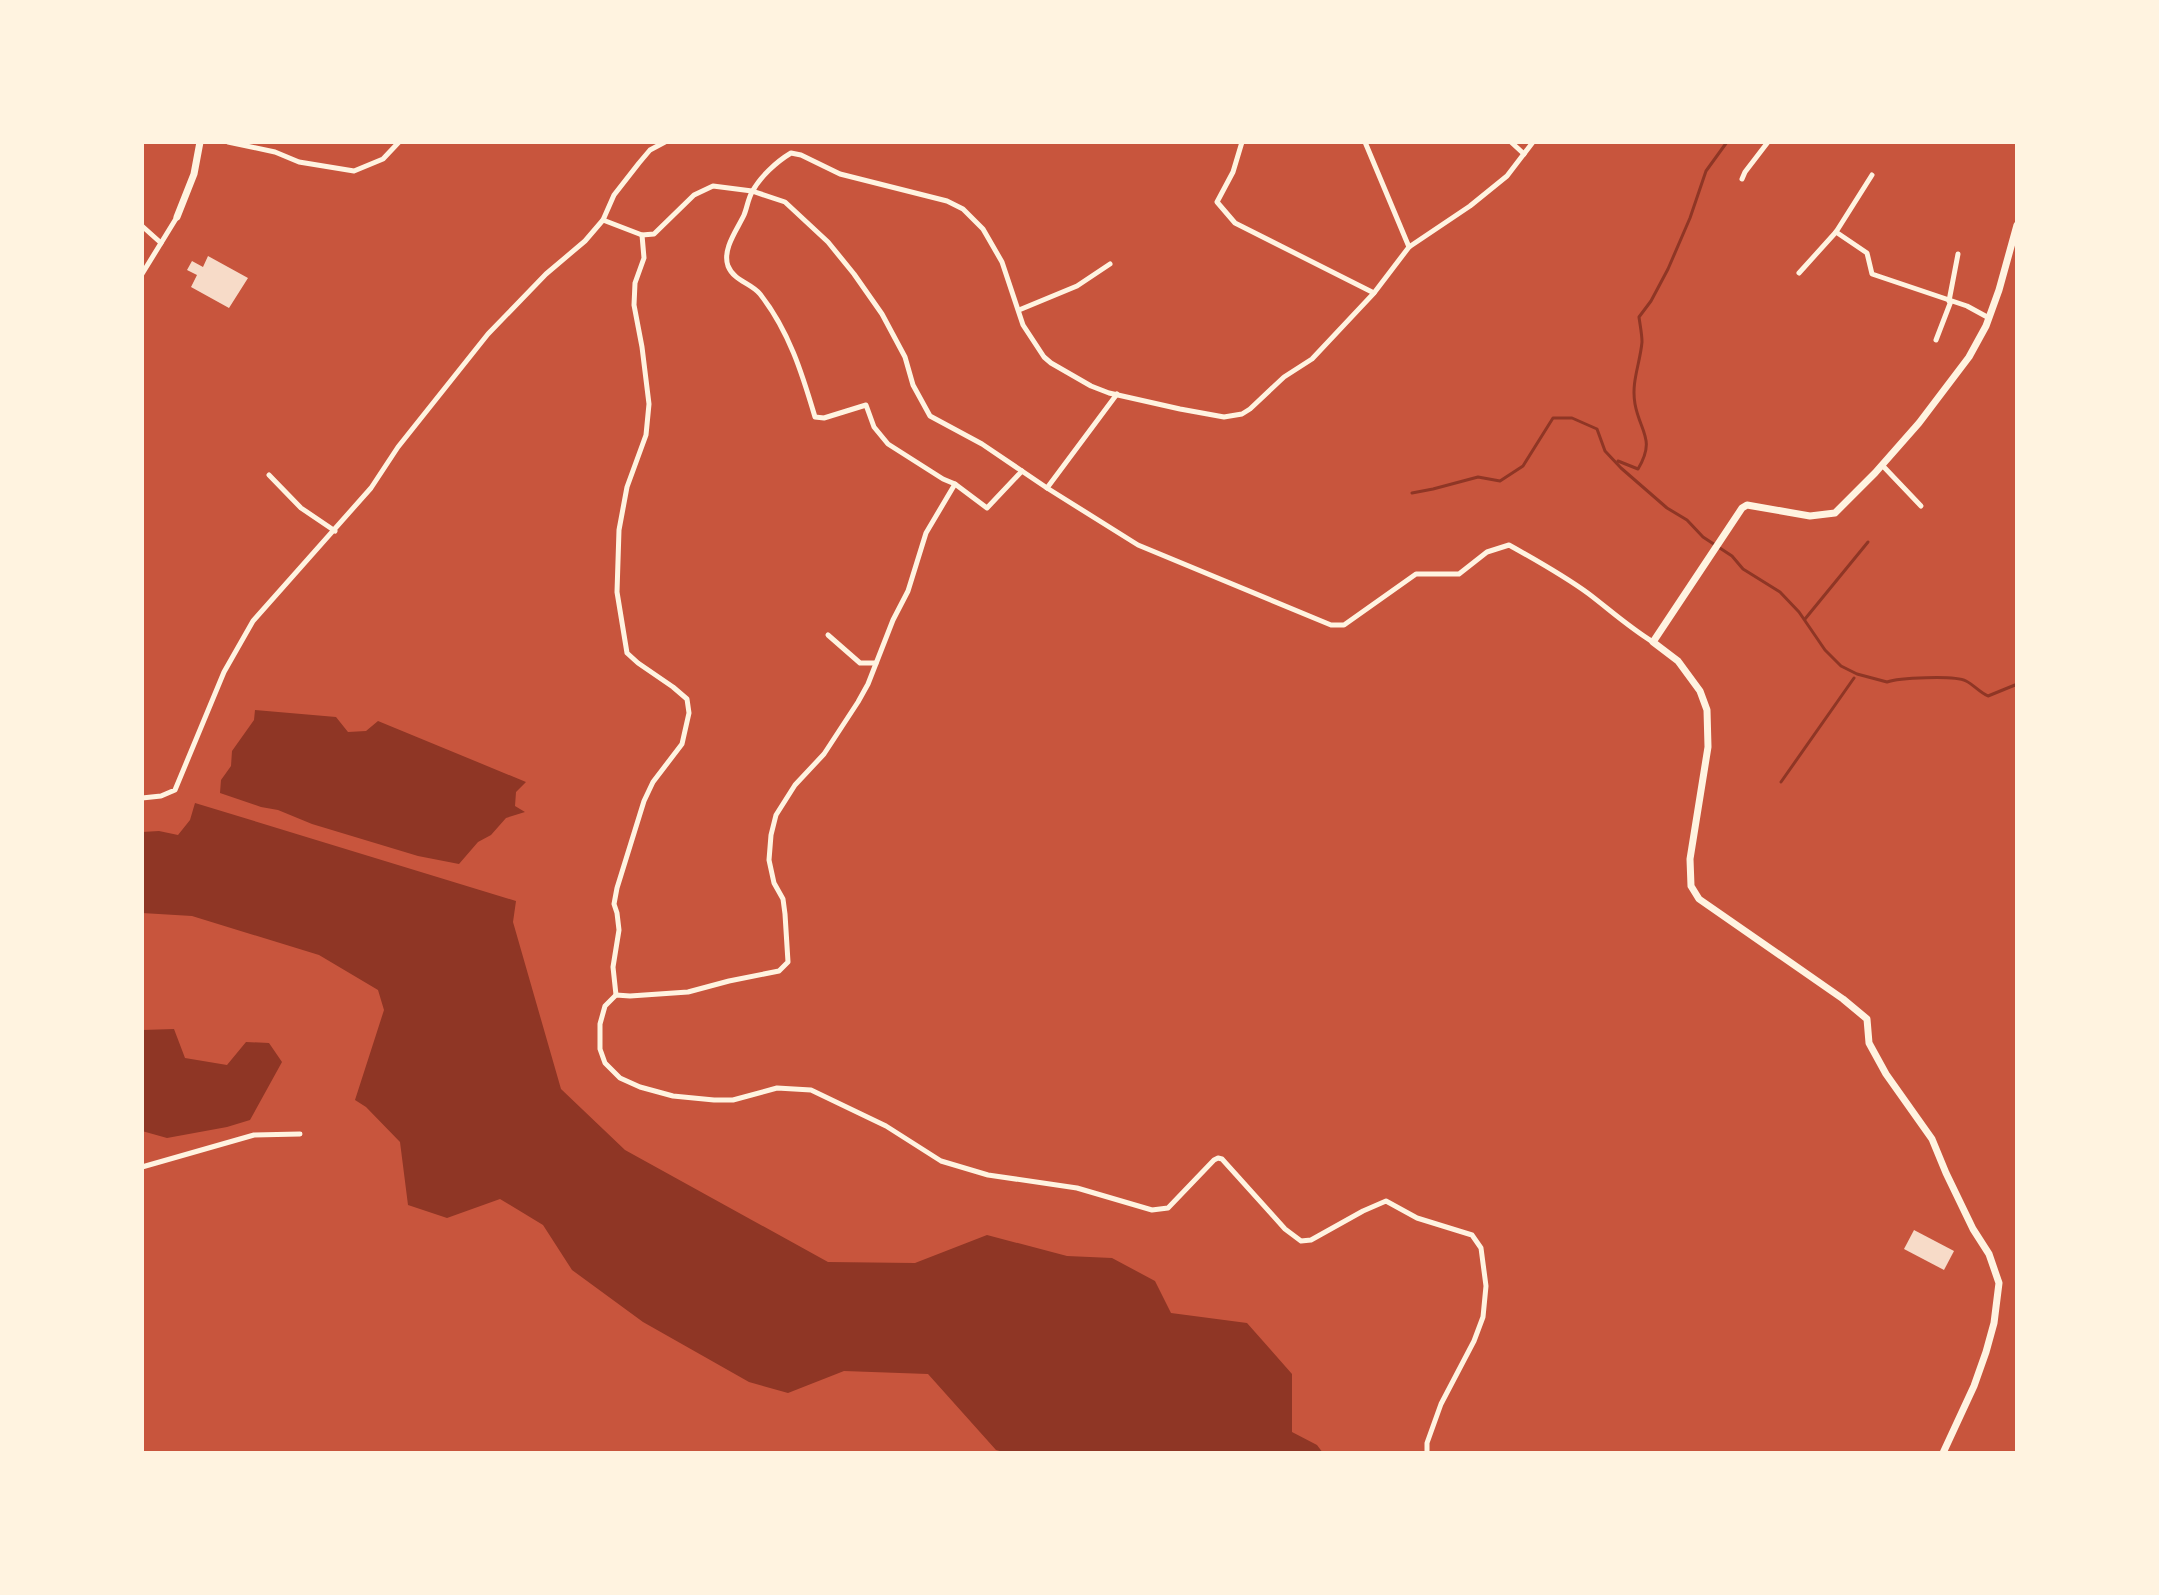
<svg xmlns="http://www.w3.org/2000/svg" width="2159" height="1595" viewBox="0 0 2159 1595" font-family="Roboto,sans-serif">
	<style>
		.water { fill: #8f3625 }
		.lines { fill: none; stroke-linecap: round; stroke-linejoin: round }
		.stream { stroke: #8f3625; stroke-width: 3 }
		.building { fill: #f7dbc8 }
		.minor { stroke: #fff3e0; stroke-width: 5 }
		.secondary { stroke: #fff3e0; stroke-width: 7 }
	</style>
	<rect width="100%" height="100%" fill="#c8553d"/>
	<!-- water -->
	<g class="water">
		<path d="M255 710 336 717 348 732 366 731 378 721 526 782 516 792 515 806 525 812 506 818 491 835 478 842 459 864 418 856 312 824 278 810 261 807 220 793 221 780 231 766 232 751 254 720Z"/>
		<path d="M195 803 516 901 513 922 561 1089 625 1150 828 1262 915 1263 987 1235 1067 1256 1112 1258 1155 1281 1171 1313 1247 1323 1292 1374V1432L1317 1445 1323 1453H1007L996 1450 928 1374 844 1371 788 1393 749 1382 643 1322 572 1270 543 1225 500 1199 447 1218 408 1205 400 1142 366 1107 355 1100 384 1010 378 990 319 955 192 916 142 913V832L159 831 178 835 190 820Z"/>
		<path d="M174 1029 185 1058 227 1065 246 1042 269 1043 282 1062 250 1120 227 1127 167 1138 142 1131V1030Z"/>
	</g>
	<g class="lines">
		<!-- stream -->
		<g class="stream">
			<path d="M1618 461 1638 469C1656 439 1640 432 1635 404 1631 382 1640 364 1642 342 1642 334 1640 325 1639 317L1651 301 1668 269 1690 218 1706 171 1727 142"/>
			<path d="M1412 493 1433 489 1478 477 1500 481 1523 466 1553 418H1572L1597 429 1605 451 1621 468 1667 508 1687 520 1703 537 1732 556 1743 569 1780 592 1799 612 1825 650 1841 666 1857 674 1887 682C1898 678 1954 675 1966 681 1974 685 1979 692 1988 696L2015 685 2017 687"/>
			<path d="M1805 619 1868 542"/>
			<path d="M1781 782 1854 678"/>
		</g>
	</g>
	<!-- building -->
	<g class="building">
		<path d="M208 256 248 278 229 308 191 287 197 275 187 270 192 261 203 267Z"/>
		<path d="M1914 1230 1954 1251 1944 1270 1904 1249Z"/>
	</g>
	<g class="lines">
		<!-- minor -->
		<g class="minor">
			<path d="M228 142 275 152 299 162 354 171 383 159 399 142"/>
			<path d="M1242 142 1233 172 1217 202 1235 223 1374 293"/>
			<path d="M1365 142 1409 247"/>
			<path d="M1511 142 1524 154"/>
			<path d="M1742 179 1745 172 1768 142"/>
			<path d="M603 220 642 235 654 234 694 195 713 186 752 191 785 202 828 242 854 274 882 314 905 357 913 385 930 416 982 444 1047 488 1138 545 1331 625H1344L1416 574H1459L1487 552 1509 545C1536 560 1563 575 1589 594 1610 610 1630 628 1653 642"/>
			<path d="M142 226 161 243"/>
			<path d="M1836 232 1867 253 1872 274 1967 306 1989 318"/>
			<path d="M1799 273 1836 232 1872 175"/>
			<path d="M142 274 177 217"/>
			<path d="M1949 301 1958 254"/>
			<path d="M1019 310 1077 286 1110 264"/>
			<path d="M1936 340 1951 301"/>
			<path d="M1882 465 1921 506"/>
			<path d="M1022 471 987 508 955 484 943 479 888 444 874 427 866 405 824 418 815 417C802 373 789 331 760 294 751 283 734 281 728 266 722 249 737 230 744 215 747 208 748 199 752 192 760 177 776 162 791 153L801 155 840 174 947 201 963 209 983 229 1002 262 1023 325 1044 357 1051 363 1091 386 1109 393 1180 409 1224 417 1242 414 1250 409 1284 377 1312 359 1374 293 1409 247 1470 206 1507 176 1533 142"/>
			<path d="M269 475 301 508 335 531"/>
			<path d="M955 484 926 533 908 591 893 620 868 684 858 702 824 754 795 785 776 815 771 835 769 860 774 883 783 899 785 914 788 962 779 971 729 981 688 992 630 996 616 995 605 1006 600 1024V1049L605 1063 620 1078 640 1087 673 1096 714 1100H733L777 1088 811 1090 886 1126 941 1161 988 1175 1077 1188 1152 1210 1168 1208 1214 1160 1218 1158 1222 1159 1285 1229 1301 1241 1311 1240 1363 1211 1386 1201 1417 1218 1472 1235 1481 1248 1486 1286 1483 1317 1474 1341 1441 1404 1427 1443V1453"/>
			<path d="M1047 488 1117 394"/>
			<path d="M828 635 860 663H876"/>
			<path d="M142 798 161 796 175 790 224 672 253 621 371 488 398 447 488 334 546 274 585 241 603 220 614 195 639 163 650 150 665 142"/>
			<path d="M616 995 613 967 619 930 617 913 614 904 617 888 644 801 653 782 682 744 689 713 687 699 673 687 638 663 627 653 617 592 619 530 627 487 646 435 649 404 642 347 634 305 635 283 644 258 642 235"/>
			<path d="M142 1167 254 1135 300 1134"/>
		</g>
		<!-- secondary -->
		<g class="secondary">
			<path d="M177 217 194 174 200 142"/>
			<path d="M1943 1453 1974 1386 1986 1352 1994 1323 1999 1283 1989 1254 1973 1229 1946 1173 1932 1139 1886 1074 1869 1043 1867 1019 1843 999 1699 899 1691 886 1690 859 1708 747 1707 710 1700 691 1678 661 1653 642 1742 508 1747 505 1810 516 1835 513 1875 473 1919 423 1969 357 1986 326 1999 290 2017 225"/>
		</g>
	</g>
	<!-- border -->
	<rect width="2159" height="1595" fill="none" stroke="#fff3e0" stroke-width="288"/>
</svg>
